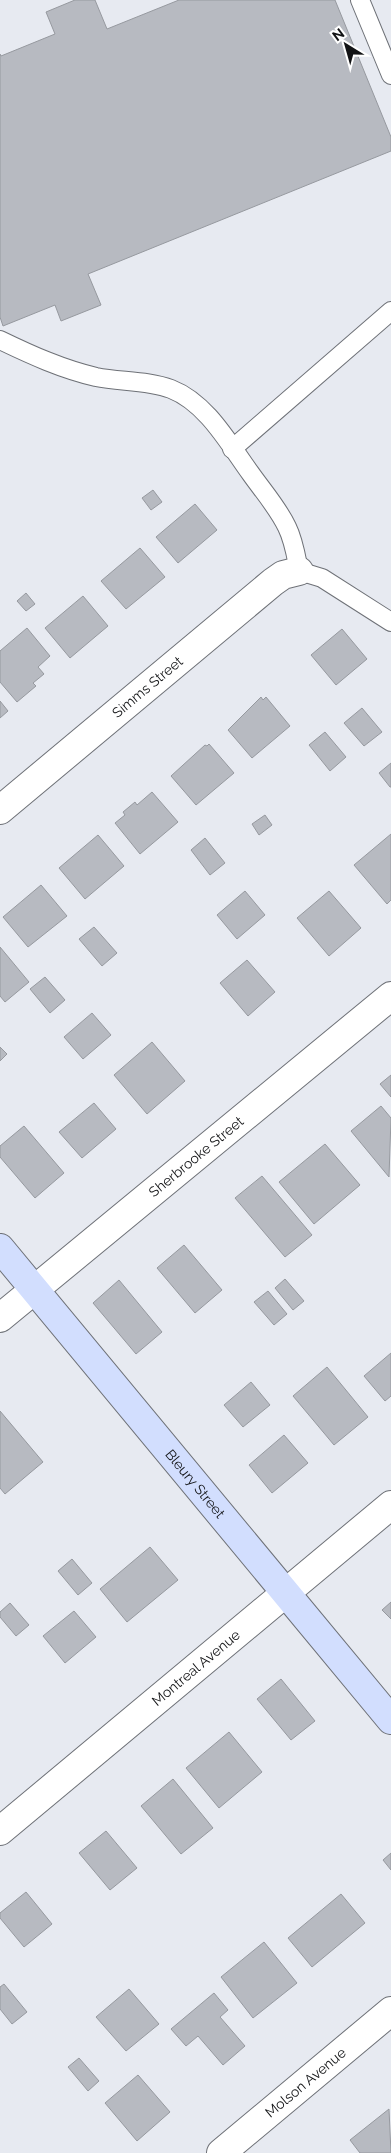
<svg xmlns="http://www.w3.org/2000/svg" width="391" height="2153" viewBox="0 0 391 2153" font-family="Raleway,sans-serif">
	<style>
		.building { fill: #b7bac1; stroke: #96999f }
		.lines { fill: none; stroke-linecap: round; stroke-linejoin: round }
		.lane-casing { stroke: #6e7177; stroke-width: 20 }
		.street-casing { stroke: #6e7177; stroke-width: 30 }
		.secondary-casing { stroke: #6e7177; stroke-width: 30 }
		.lane { stroke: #fff; stroke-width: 18 }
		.street { stroke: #fff; stroke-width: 28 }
		.secondary { stroke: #d2defe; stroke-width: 28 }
		.labels { text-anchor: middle; stroke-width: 4; stroke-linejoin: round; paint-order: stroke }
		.street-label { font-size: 14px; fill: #121315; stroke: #fff }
	</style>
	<rect width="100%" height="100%" fill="#e7eaf1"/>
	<!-- building -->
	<g class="building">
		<path d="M75 0H95L107 29 179 0H335L391 137V151L88 274 101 305 61 321 55 305 3 326 0 317V54L1 56 55 34 46 12Z"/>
		<path d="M153 490 162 502 151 510 142 498Z"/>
		<path d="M195 504 217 530 178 563 156 537Z"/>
		<path d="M140 548 165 577 126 609 101 581Z"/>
		<path d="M26 593 35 604 26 611 17 601Z"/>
		<path d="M83 596 108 626 70 658 45 628Z"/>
		<path d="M27 628 50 656 38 667 44 674 33 683 36 686 17 702 0 682V651Z"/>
		<path d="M342 629 367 659 336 685 311 655Z"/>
		<path d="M261 697 263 700 266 697 290 726 252 758 228 730Z"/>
		<path d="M0 701 8 711 0 718Z"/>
		<path d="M362 708 382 732 364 746 344 723Z"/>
		<path d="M325 732 346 757 330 771 309 745Z"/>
		<path d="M209 744 234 773 196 805 171 776 205 745 207 746Z"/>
		<path d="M391 763V787H390L379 773Z"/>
		<path d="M152 792 178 822 140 854 115 823 125 815 123 812 135 802 137 805Z"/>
		<path d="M265 815 272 825 259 835 252 824Z"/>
		<path d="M391 834V900L387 904 354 865Z"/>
		<path d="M98 835 124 866 85 899 59 868Z"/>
		<path d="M205 838 225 863 210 875 191 850Z"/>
		<path d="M41 885 67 916 28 947 3 917Z"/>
		<path d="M245 891 265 915 237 939 217 915Z"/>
		<path d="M329 891 361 928 329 956 297 918Z"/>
		<path d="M94 927 117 953 102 966 79 939Z"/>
		<path d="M0 947 29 982 5 1002 0 996Z"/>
		<path d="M247 960 275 992 248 1016 220 983Z"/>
		<path d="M45 977 65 1000 50 1013 30 989Z"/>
		<path d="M92 1013 111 1035 83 1059 64 1037Z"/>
		<path d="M152 1042 185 1081 147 1114 114 1075Z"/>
		<path d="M0 1047 7 1054 0 1061Z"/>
		<path d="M391 1075V1097L380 1084Z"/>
		<path d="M94 1103 116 1129 82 1158 59 1132Z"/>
		<path d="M381 1106 391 1118 389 1177 351 1131Z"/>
		<path d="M24 1126 64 1173 35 1198 0 1157V1146Z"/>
		<path d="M325 1144 360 1185 314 1224 279 1182Z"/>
		<path d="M262 1176 312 1235 285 1257 235 1198Z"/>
		<path d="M184 1245 222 1290 195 1313 157 1268Z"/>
		<path d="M285 1279 304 1301 293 1310 275 1288Z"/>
		<path d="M119 1280 162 1332 136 1354 93 1303Z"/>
		<path d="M268 1291 287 1314 274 1325 254 1302Z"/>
		<path d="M391 1353V1396L385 1401 364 1376Z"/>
		<path d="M327 1367 368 1417 334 1445 293 1396Z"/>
		<path d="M251 1382 270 1405 243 1427 224 1405Z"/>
		<path d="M0 1411 43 1462 5 1494 0 1488Z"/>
		<path d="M284 1435 308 1463 272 1493 249 1465Z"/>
		<path d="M150 1547 178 1580 127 1622 100 1589Z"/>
		<path d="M72 1559 92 1583 78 1595 58 1571Z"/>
		<path d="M391 1602V1619L382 1610Z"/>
		<path d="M10 1603 29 1625 16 1636 0 1617V1612Z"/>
		<path d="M74 1611 96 1637 65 1663 43 1636Z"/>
		<path d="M281 1679 315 1721 291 1740 257 1699Z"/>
		<path d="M229 1732 262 1772 219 1808 186 1768Z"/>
		<path d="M173 1779 213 1828 181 1854 141 1806Z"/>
		<path d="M106 1831 137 1868 110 1890 79 1853Z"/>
		<path d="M391 1853V1870L383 1860Z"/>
		<path d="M26 1892 52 1924 24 1947 0 1918V1913Z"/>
		<path d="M341 1894 365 1923 312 1967 288 1938Z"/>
		<path d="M264 1942 297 1983 253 2018 221 1977Z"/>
		<path d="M4 1984 27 2012 12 2024 0 2009V1987Z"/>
		<path d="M129 1989 159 2024 126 2051 96 2017Z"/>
		<path d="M214 1993 228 2010 220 2017 245 2046 223 2065 198 2036 186 2046 171 2029Z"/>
		<path d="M79 2058 99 2081 88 2091 68 2067Z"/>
		<path d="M138 2075 170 2112 137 2141 105 2103Z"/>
		<path d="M389 2109 391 2153H360L350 2140Z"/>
	</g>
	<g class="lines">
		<!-- lane casing -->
		<g class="lane-casing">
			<g id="lane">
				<path d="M360 0 391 75"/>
				<path d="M0 340C31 355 62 369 96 377 120 382 147 380 171 389 207 403 229 444 251 474 263 491 278 508 287 527 294 541 296 556 299 571L322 578 391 622"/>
				<path d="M232 449 391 311"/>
			</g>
		</g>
		<!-- street casing -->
		<g class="street-casing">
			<g id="street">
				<path id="s1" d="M0 810 273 582 283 575 299 571"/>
				<path id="s2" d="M0 1318 391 996"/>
				<path id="s3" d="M0 1831 391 1505"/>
				<path id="s4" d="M221 2153 391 2011"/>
			</g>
		</g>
		<!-- secondary casing -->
		<g class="secondary-casing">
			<g id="secondary">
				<path id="s5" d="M0 1248 391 1720"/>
			</g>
		</g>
		<!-- lane -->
		<use href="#lane" class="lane"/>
		<!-- street -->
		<use href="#street" class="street"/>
		<!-- secondary -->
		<use href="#secondary" class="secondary"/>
	</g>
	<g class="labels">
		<!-- street labels -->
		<g class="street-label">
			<text dy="5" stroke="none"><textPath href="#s1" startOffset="192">Simms Street</textPath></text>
			<text dy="5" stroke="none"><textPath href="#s2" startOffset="254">Sherbrooke Street</textPath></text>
			<text dy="5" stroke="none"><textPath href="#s5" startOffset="306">Bleury Street</textPath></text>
			<text dy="5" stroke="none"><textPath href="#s3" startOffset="255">Montreal Avenue</textPath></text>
			<text dy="5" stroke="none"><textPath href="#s4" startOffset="110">Molson Avenue</textPath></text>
		</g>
	</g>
	<!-- north arrow -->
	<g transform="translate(346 45) rotate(323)" stroke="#ffffff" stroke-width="4" paint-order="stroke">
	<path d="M0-4L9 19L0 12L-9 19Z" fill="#121315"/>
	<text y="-8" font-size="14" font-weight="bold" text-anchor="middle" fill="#121315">N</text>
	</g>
</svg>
